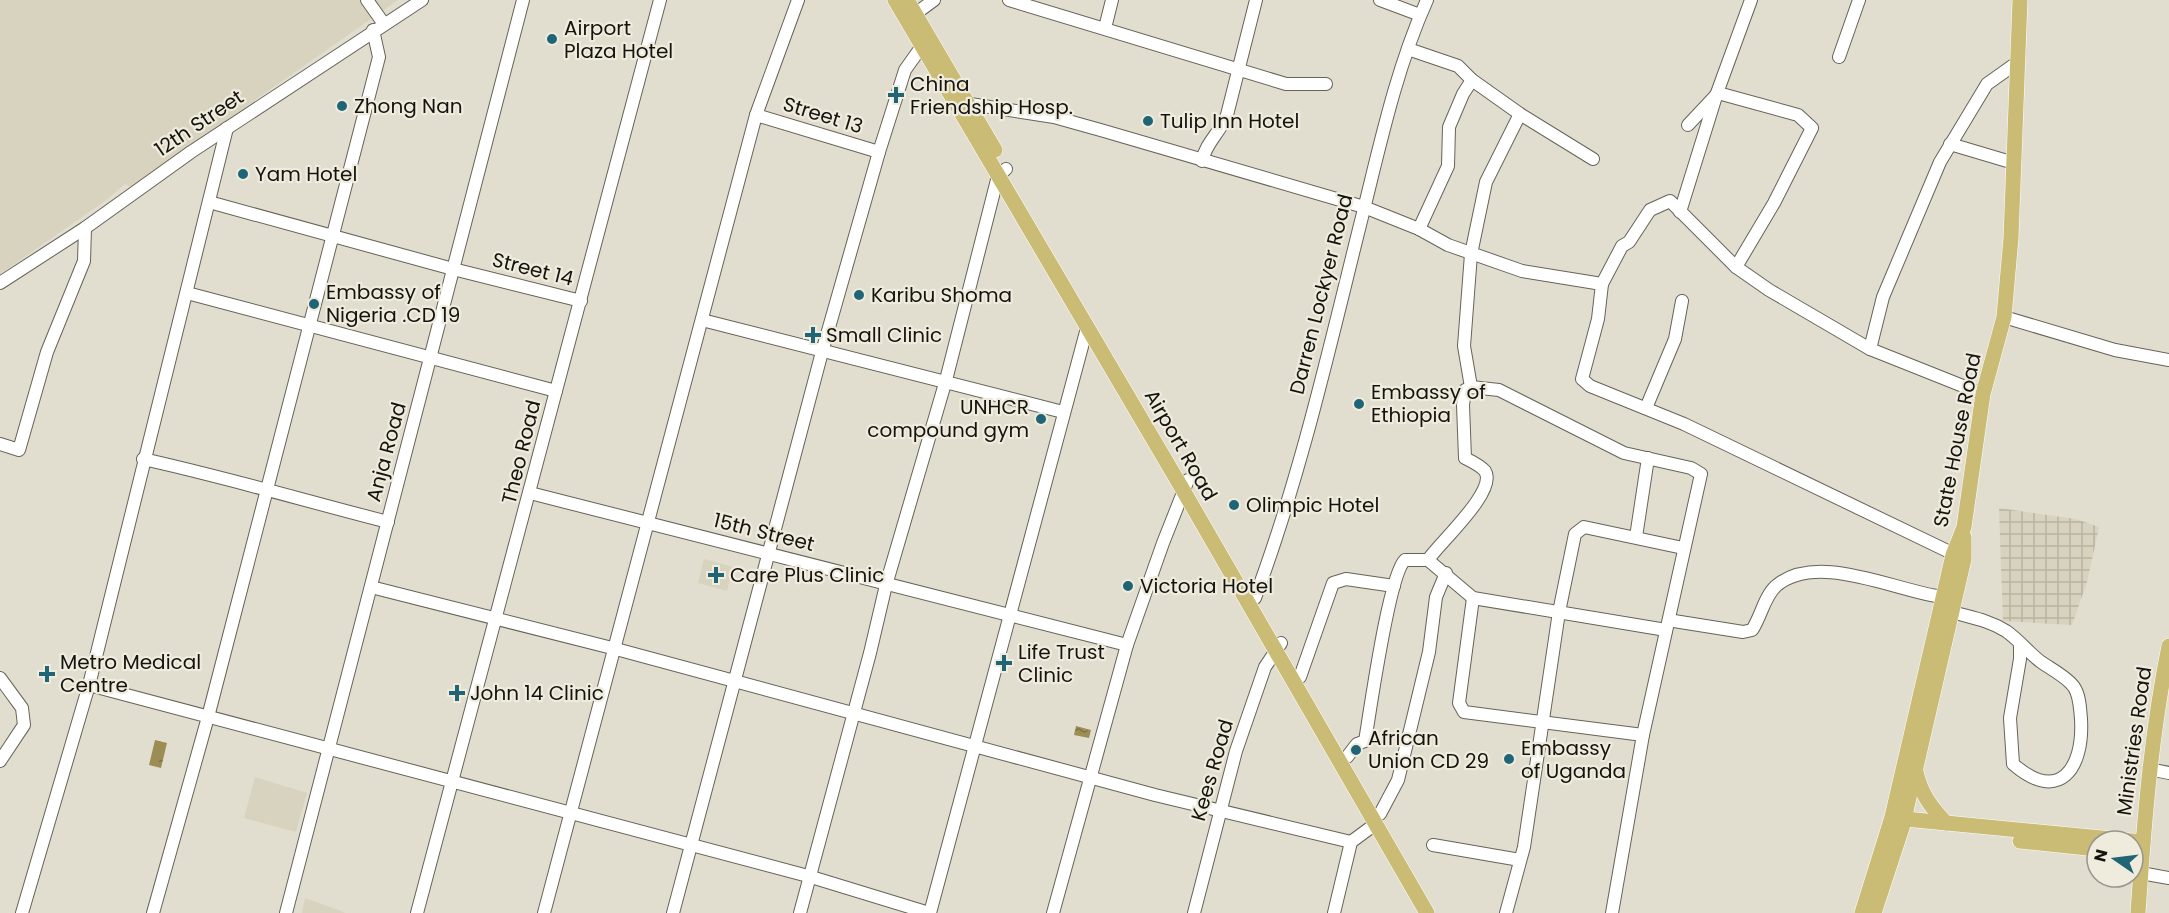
<svg xmlns="http://www.w3.org/2000/svg" width="2169" height="913" viewBox="0 0 2169 913" font-family="Poppins,sans-serif">
	<style>
		.built { fill: #d8d3be }
		.industrial { fill: url(#industrial-grid) }
		.water { fill: url(#water-ripples) }
		.lines { fill: none; stroke-linecap: round; stroke-linejoin: round }
		.minor-casing { stroke: #666357; stroke-width: 14 }
		.major-casing { stroke: #fff; stroke-width: 16 }
		.minor { stroke: #fff; stroke-width: 12 }
		.major { stroke: #cabc75; stroke-width: 15 }
		.poi-dot { fill: #206576; stroke: #efebdd; stroke-width: 2 }
		.labels { text-anchor: middle; stroke-width: 4.5; stroke-linejoin: round; paint-order: stroke }
		.poi-label { font-size: 20px; fill: #15130f; stroke: #efebdd; text-anchor: start }
		.street-label { font-size: 20px; fill: #15130f; stroke: #efebdd }
	</style>
	<defs>
		<pattern id="industrial-grid" width="8" height="8" patternUnits="userSpaceOnUse" patternTransform="scale(1.5)"><rect width="8" height="8" fill="#d8d3be"/><path d="M0 4h8M4 0v8" fill="none" stroke="#b8b4a2"/></pattern>
		<pattern id="water-ripples" width="26" height="14" patternUnits="userSpaceOnUse" patternTransform="scale(1.5)"><rect width="26" height="14" fill="#9b8d54"/><path d="M2 4q2-2 4 0t4 0M15 11q2-2 4 0t4 0" fill="none" stroke="#7d7244"/></pattern>
	</defs>
	<rect width="100%" height="100%" fill="#e1ded0"/>
	<!-- built -->
	<g class="built">
		<path d="M0 0H398L131 187 125 184 105 201 0 274Z"/>
		<path d="M704 559 733 567 727 591 698 583Z"/>
		<path d="M255 777 307 793 296 832 244 818Z"/>
		<path d="M305 898 341 911 345 913H302Z"/>
	</g>
	<!-- industrial -->
	<path class="industrial" d="M1999 508 2076 519 2099 527 2087 582 2072 625 2003 621Z"/>
	<!-- water -->
	<g class="water">
		<path d="M1076 726 1091 730 1089 738 1074 735Z"/>
		<path d="M155 740 167 743 161 768 149 765Z"/>
	</g>
	<g class="lines">
		<!-- minor casing -->
		<g class="minor-casing">
			<g id="minor">
				<path d="M367 0 384 24"/>
				<path d="M1009 0 1286 84H1326"/>
				<path d="M1380 0 1420 15"/>
				<path d="M915 14 934 0"/>
				<path d="M1105 28 1112 0"/>
				<path d="M1408 49 1458 66 1472 80 1520 114 1593 159"/>
				<path d="M1839 57 1859 0"/>
				<path d="M970 104 1054 117 1104 131 1364 207 1419 229 1448 245 1522 271 1602 284 1598 319 1582 379 1590 386 1684 424 1960 557"/>
				<path d="M756 115 879 152"/>
				<path d="M1688 125 1718 93 1798 115 1812 128 1774 203 1736 267"/>
				<path d="M1950 144 2014 163"/>
				<path d="M1202 161C1206 142 1220 133 1227 115L1256 0"/>
				<path d="M209 202 453 269 581 301"/>
				<path d="M1680 212 1717 93 1751 0"/>
				<path d="M1419 229 1448 166 1449 127 1463 94 1472 80"/>
				<path d="M0 283 85 228 191 152 422 0"/>
				<path d="M1602 284 1622 246 1629 242 1650 210 1670 201 1736 267 1769 290 1870 349 1983 394"/>
				<path d="M187 293 556 391"/>
				<path d="M2004 317 2115 350 2169 360"/>
				<path d="M702 320 1063 412"/>
				<path d="M1870 349 1883 297 1940 162 1987 84 2018 62"/>
				<path d="M1471 387 1464 346 1471 254 1486 182 1520 114"/>
				<path d="M1646 408 1675 339 1682 301"/>
				<path d="M0 444 19 450 47 352 84 261 85 228"/>
				<path d="M143 459C225 477 306 501 388 522"/>
				<path d="M530 493 1127 645"/>
				<path d="M1636 537 1648 458"/>
				<path d="M1428 560C1438 544 1498 491 1485 471 1481 466 1471 461 1465 458L1463 405 1465 390 1471 387 1499 390 1624 453 1691 468 1701 474 1643 735 1612 913"/>
				<path d="M371 587 616 649 1155 795 1351 842"/>
				<path d="M1255 598C1301 475 1330 345 1362 217 1380 145 1396 69 1427 0"/>
				<path d="M1473 598 1459 703 1464 712 1643 735"/>
				<path d="M1946 610C1967 617 1987 619 2006 631 2019 640 2029 653 2041 662 2051 669 2067 677 2074 687 2080 696 2080 709 2081 719 2084 769 2059 804 2013 764L2010 718 2020 659V643"/>
				<path d="M1674 621 1743 632 1752 630C1761 617 1764 597 1776 586 1817 551 1895 591 1943 597"/>
				<path d="M1300 677 1333 583 1346 579 1394 586"/>
				<path d="M0 678 22 708 24 725 0 761"/>
				<path d="M89 685 808 876 929 913"/>
				<path d="M1347 757 1357 744 1365 741C1370 712 1389 574 1405 560H1428L1473 598 1666 630"/>
				<path d="M2149 769 2169 773"/>
				<path d="M1380 814 1398 780 1429 652 1436 597 1446 573"/>
				<path d="M1433 845 1520 860"/>
				<path d="M2141 873 2169 878"/>
				<path d="M22 913 89 685 227 128"/>
				<path d="M153 913 208 717 379 57 373 30"/>
				<path d="M286 913 523 0"/>
				<path d="M417 913 660 0"/>
				<path d="M544 913 756 115 798 0"/>
				<path d="M673 913 822 352 879 152 905 70 922 46"/>
				<path d="M800 913 870 653 886 585 946 380 998 176 1006 169"/>
				<path d="M930 913 1087 328"/>
				<path d="M1053 913 1127 645 1163 543 1188 480"/>
				<path d="M1194 913 1236 751 1265 667 1281 643"/>
				<path d="M1334 913 1351 842 1374 825"/>
				<path d="M1506 913 1524 847 1559 612 1575 534 1584 527 1683 548"/>
			</g>
		</g>
		<!-- major casing -->
		<g class="major-casing">
			<g id="major">
				<path d="M895 0 1183 490 1427 913"/>
				<path d="M907 0 995 150"/>
				<path d="M1916 772C1921 794 1931 807 1946 823"/>
				<path d="M1895 818 2143 842"/>
				<path d="M2020 841 2097 849"/>
				<path d="M1862 913 1892 817 1953 555 1964 527 1983 394 2004 317 2011 238 2020 0"/>
				<path d="M1874 913 1902 828 1964 559V537"/>
				<path d="M2138 913C2144 823 2151 734 2169 646"/>
			</g>
		</g>
		<!-- minor -->
		<use href="#minor" class="minor"/>
		<!-- major -->
		<use href="#major" class="major"/>
	</g>
	<!-- markers -->
	<g class="poi-dot">
		<circle cx="552" cy="39" r="6"/>
		<path d="M893 86h6v6h6v6h-6v6h-6v-6h-6v-6h6z"/>
		<circle cx="342" cy="106" r="6"/>
		<circle cx="1148" cy="121" r="6"/>
		<circle cx="243" cy="174" r="6"/>
		<circle cx="859" cy="295" r="6"/>
		<circle cx="314" cy="304" r="6"/>
		<path d="M810 326h6v6h6v6h-6v6h-6v-6h-6v-6h6z"/>
		<circle cx="1359" cy="404" r="6"/>
		<circle cx="1041" cy="419" r="6"/>
		<circle cx="1234" cy="505" r="6"/>
		<path d="M713 566h6v6h6v6h-6v6h-6v-6h-6v-6h6z"/>
		<circle cx="1128" cy="586" r="6"/>
		<path d="M1001 654h6v6h6v6h-6v6h-6v-6h-6v-6h6z"/>
		<path d="M44 665h6v6h6v6h-6v6h-6v-6h-6v-6h6z"/>
		<path d="M454 684h6v6h6v6h-6v6h-6v-6h-6v-6h6z"/>
		<circle cx="1356" cy="750" r="6"/>
		<circle cx="1509" cy="759" r="6"/>
	</g>
	<g class="labels">
		<!-- poi labels -->
		<g class="poi-label">
			<text x="564" y="35">Airport<tspan x="564" dy="23">Plaza Hotel</tspan></text>
			<text x="910" y="91">China<tspan x="910" dy="23">Friendship Hosp.</tspan></text>
			<text x="354" y="113">Zhong Nan</text>
			<text x="1160" y="128">Tulip Inn Hotel</text>
			<text x="255" y="181">Yam Hotel</text>
			<text x="326" y="299">Embassy of<tspan x="326" dy="23">Nigeria .CD 19</tspan></text>
			<text x="871" y="302">Karibu Shoma</text>
			<text x="826" y="342">Small Clinic</text>
			<text x="1371" y="399">Embassy of<tspan x="1371" dy="23">Ethiopia</tspan></text>
			<text x="1029" y="414" text-anchor="end">UNHCR<tspan x="1029" dy="23">compound gym</tspan></text>
			<text x="1246" y="512">Olimpic Hotel</text>
			<text x="730" y="582">Care Plus Clinic</text>
			<text x="1140" y="593">Victoria Hotel</text>
			<text x="1018" y="659">Life Trust<tspan x="1018" dy="23">Clinic</tspan></text>
			<text x="60" y="669">Metro Medical<tspan x="60" dy="23">Centre</tspan></text>
			<text x="470" y="700">John 14 Clinic</text>
			<text x="1368" y="745">African<tspan x="1368" dy="23">Union CD 29</tspan></text>
			<text x="1521" y="755">Embassy<tspan x="1521" dy="23">of Uganda</tspan></text>
		</g>
		<!-- street labels -->
		<g class="street-label">
			<text transform="translate(823 115) rotate(17)" y="7">Street 13</text>
			<text transform="translate(199 123) rotate(-34)" y="7">12th Street</text>
			<text transform="translate(533 269) rotate(14)" y="7">Street 14</text>
			<text transform="translate(1321 294) rotate(-76)" y="7">Darren Lockyer Road</text>
			<text transform="translate(1957 440) rotate(-79)" y="7">State House Road</text>
			<text transform="translate(1181 445) rotate(60)" y="7">Airport Road</text>
			<text transform="translate(386 452) rotate(-75)" y="7">Anja Road</text>
			<text transform="translate(521 452) rotate(-76)" y="7">Theo Road</text>
			<text transform="translate(764 532) rotate(14)" y="7">15th Street</text>
			<text transform="translate(2134 741) rotate(-82)" y="7">Ministries Road</text>
			<text transform="translate(1212 770) rotate(-74)" y="7">Kees Road</text>
		</g>
	</g>
	<!-- north arrow -->
	<g transform="translate(2115 859) rotate(284)"><circle r="28" fill="#efebdd" stroke="#98958b" stroke-width="1.5"/>
	<path d="M0-4.5L10 22L0 15L-10 22Z" fill="#206576"/>
	<text y="-9" font-size="16" font-weight="bold" text-anchor="middle" fill="#15130f">N</text>
	</g>
</svg>
